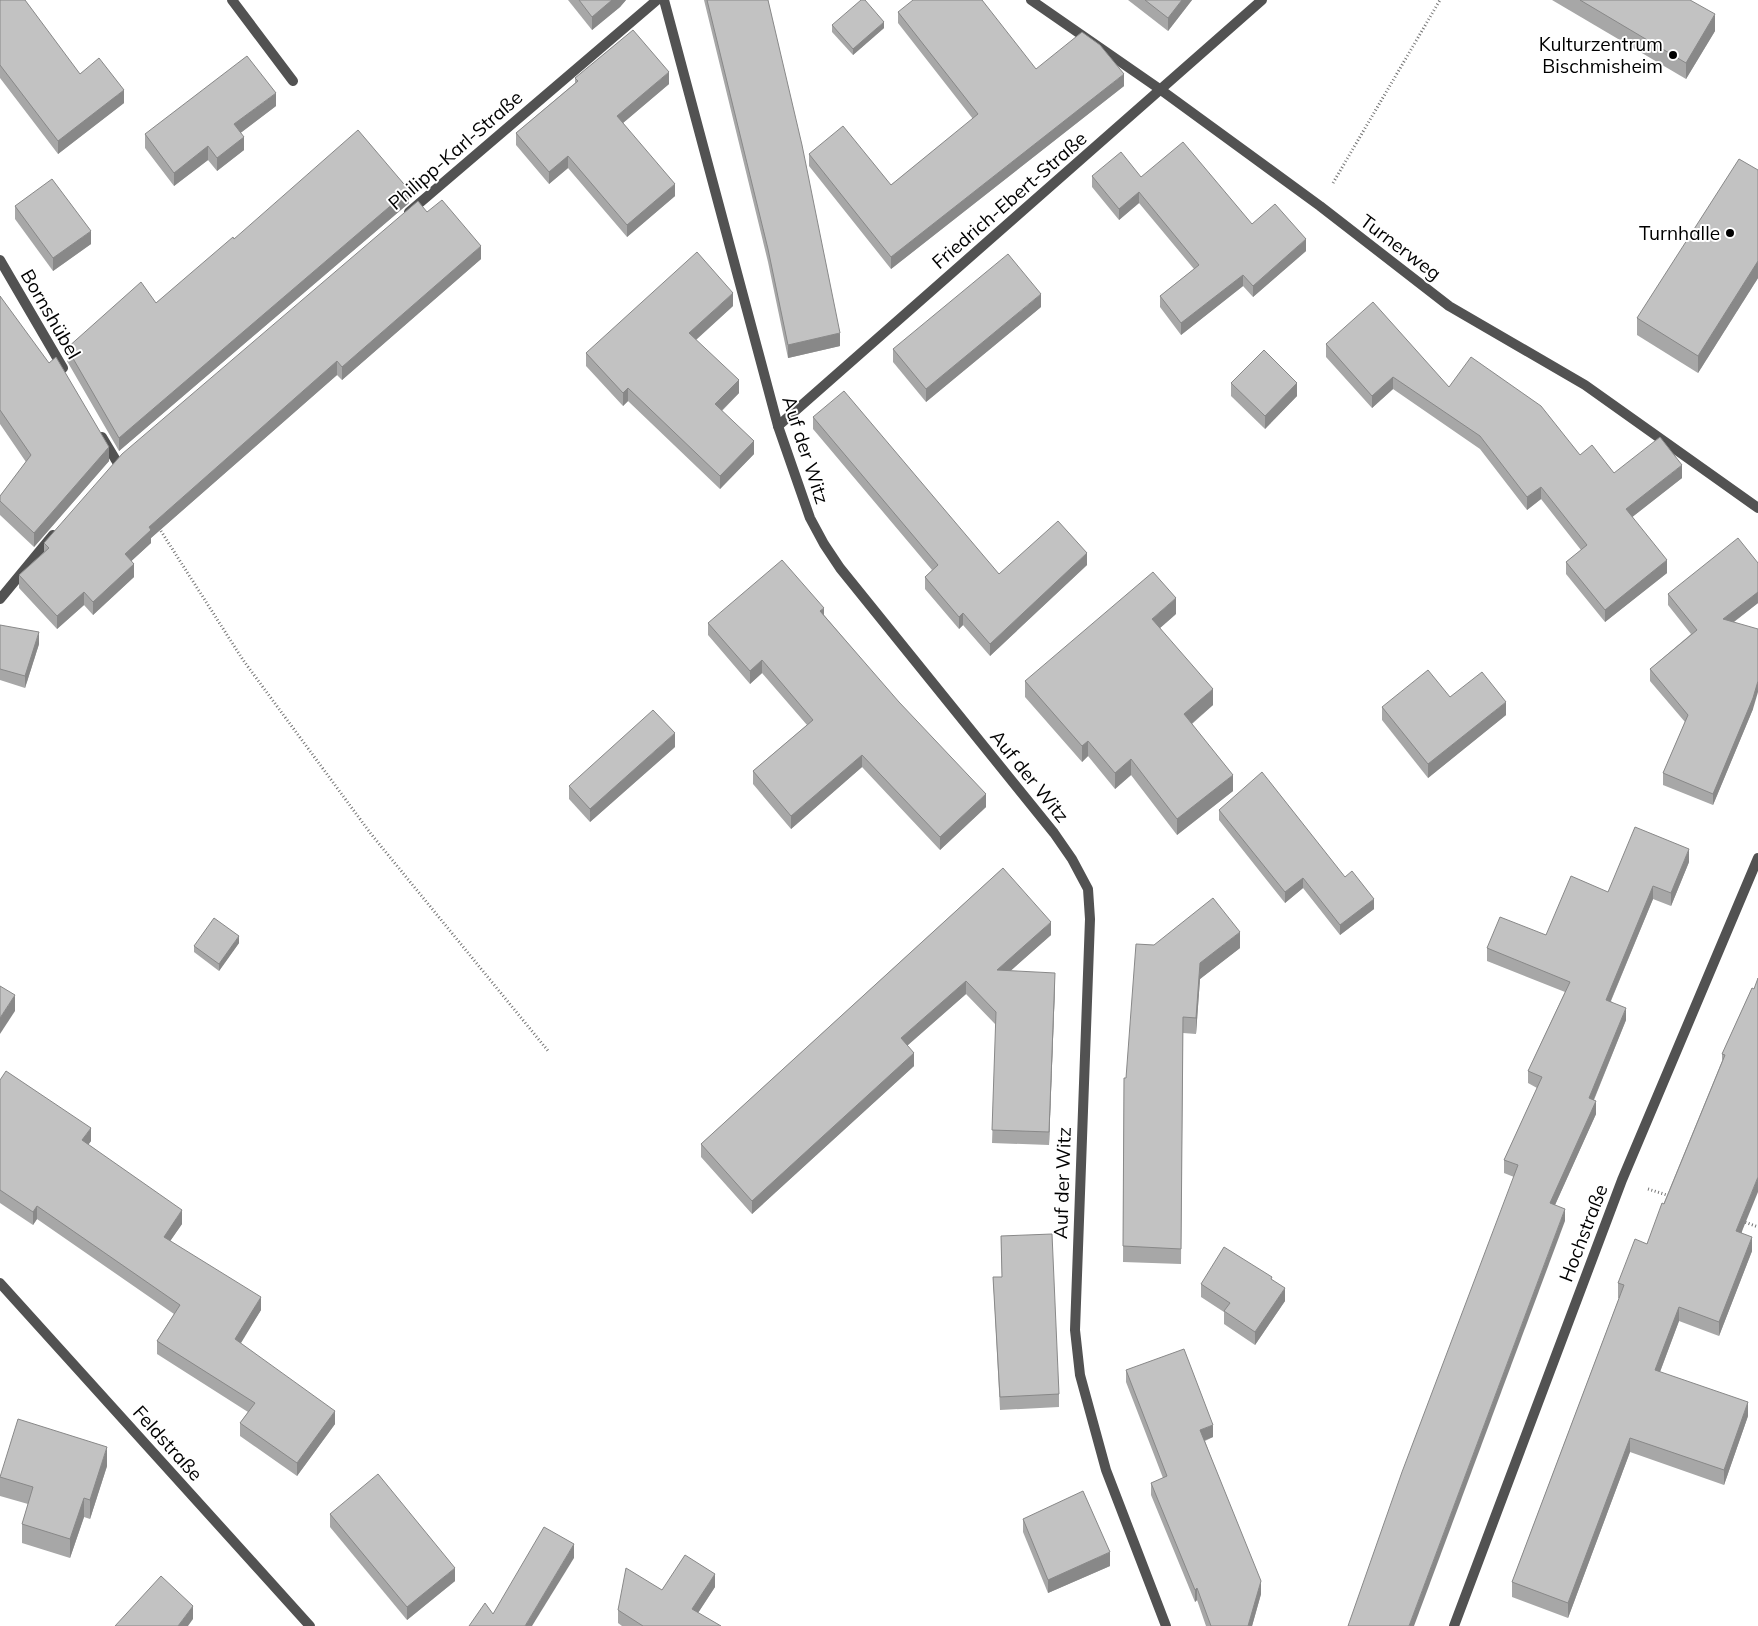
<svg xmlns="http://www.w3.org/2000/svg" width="1758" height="1626" viewBox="0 0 1758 1626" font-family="Mulish,sans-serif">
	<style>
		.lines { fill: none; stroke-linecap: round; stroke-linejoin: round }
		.path { stroke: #747474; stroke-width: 3; stroke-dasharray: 1 2.5; stroke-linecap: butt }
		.street { stroke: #525252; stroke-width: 10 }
		.wall { fill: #a7a7a7 }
		.shaded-wall { fill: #888 }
		.building { fill: #c2c2c2; stroke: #888 }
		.poi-dot { fill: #000; stroke: #fff; stroke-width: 2 }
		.labels { text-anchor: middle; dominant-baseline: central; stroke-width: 4; stroke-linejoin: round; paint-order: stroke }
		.poi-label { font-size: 19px; fill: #000; stroke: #fff; text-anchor: end }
		.street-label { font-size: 19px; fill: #000; stroke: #fff }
	</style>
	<rect width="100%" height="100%" fill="#fff"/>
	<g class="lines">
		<g class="path">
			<polyline points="1333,183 1440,0"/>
			<polyline points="159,528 243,660 371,834 549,1052"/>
			<polyline points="1648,1189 1670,1196"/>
			<polyline points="1742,1221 1758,1227"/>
		</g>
		<g class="street">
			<polyline points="232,0 293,81"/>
			<polyline points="664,0 778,426 810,518 824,544 840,568 1054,833 1072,859 1088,889 1090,919 1075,1330 1080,1375 1106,1470 1166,1626"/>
			<polyline points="1031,0 1161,90 1320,206 1449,306 1585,385 1758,508"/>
			<polyline points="409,212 657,0"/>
			<polyline points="0,260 63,368"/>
			<polyline points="778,426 1262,0"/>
			<polyline points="102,437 117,462"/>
			<polyline points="0,599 53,535"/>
			<polyline points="0,1283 310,1626"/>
			<polyline points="1454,1626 1622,1180 1758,858"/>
		</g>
	</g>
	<g class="wall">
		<polygon points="0,0 80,74 124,103 58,154 0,78"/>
		<polygon points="568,0 626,0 620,7 592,30"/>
		<polygon points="704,0 768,0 840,346 788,358 768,262"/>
		<polygon points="1128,0 1192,0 1168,31"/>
		<polygon points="1552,0 1690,0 1715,31 1686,79"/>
		<polygon points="898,12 1036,69 1124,86 891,269 809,166 809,154 891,185 973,119 898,23"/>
		<polygon points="832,25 884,28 853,55 832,32"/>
		<polygon points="575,78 669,84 623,123 675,196 627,237 568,168 549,184 516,145 516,133 575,83"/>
		<polygon points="276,106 240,133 244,150 217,171 208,160 174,186 145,148 145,134"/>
		<polygon points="1758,170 1758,278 1698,373 1637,335 1637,318"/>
		<polygon points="1092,176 1141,177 1252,224 1306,251 1253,297 1243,286 1181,335 1160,307 1160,296 1194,269 1139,203 1119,220 1092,187"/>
		<polygon points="409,203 119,451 67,361 67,348 156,303 234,239"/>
		<polygon points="15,206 91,244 53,271 15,219"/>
		<polygon points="427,212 481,259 342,380 337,375 151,538 151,543 131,561 134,577 93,615 84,605 57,629 19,588 19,575 44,552 44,543"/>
		<polygon points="0,296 109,461 34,547 0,515 0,496 26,462 0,424"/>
		<polygon points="733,306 696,340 739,393 722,411 754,454 720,489 628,401 623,406 586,366 586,353"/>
		<polygon points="1041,307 926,402 893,362 893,349"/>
		<polygon points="1326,344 1449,387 1614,473 1682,478 1632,517 1667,573 1605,622 1566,574 1566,562 1581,550 1541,499 1527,510 1480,449 1393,389 1372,408 1326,357"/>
		<polygon points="1231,383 1297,396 1265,429 1231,396"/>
		<polygon points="813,417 999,574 1087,565 990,656 963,625 959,629 925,589 925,577 932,570 813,429"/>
		<polygon points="1758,563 1758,603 1734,622 1753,709 1713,805 1663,785 1663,773 1685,722 1650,681 1650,669 1691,634 1668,605 1668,594"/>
		<polygon points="1176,614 1160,628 1213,705 1192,724 1233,791 1177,835 1131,775 1115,789 1088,756 1082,762 1025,697 1025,681"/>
		<polygon points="824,615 986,807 940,850 862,767 791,829 753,784 753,771 807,725 762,673 750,684 708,635 708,623"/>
		<polygon points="0,625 39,644 25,688 0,680"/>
		<polygon points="1450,697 1506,715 1428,778 1382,720 1382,707"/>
		<polygon points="675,747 590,822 569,799 569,786"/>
		<polygon points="1219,810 1345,877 1374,909 1340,935 1303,888 1285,903 1219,820"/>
		<polygon points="1689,862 1671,906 1653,899 1611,1001 1626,1020 1594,1100 1596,1114 1555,1205 1565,1221 1514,1177 1504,1173 1504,1160 1537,1088 1528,1083 1528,1071 1565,992 1487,961 1487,948 1546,935 1608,892"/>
		<polygon points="1003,868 1051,935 1010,971 1055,986 1049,1145 992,1143 996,1025 966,994 907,1046 914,1066 752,1214 701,1157 701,1144"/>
		<polygon points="239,943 219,971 194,952 194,946"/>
		<polygon points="1154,945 1240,948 1200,979 1196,1034 1183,1033 1181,1264 1123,1262 1124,1078 1126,1078"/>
		<polygon points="1752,988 1742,1233 1752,1251 1719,1336 1679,1321 1660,1372 1748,1416 1724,1485 1630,1452 1568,1618 1512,1597 1512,1582 1619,1298 1618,1298 1618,1283 1647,1244 1722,1061 1722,1054"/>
		<polygon points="0,1080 91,1141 88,1145 182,1224 170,1241 261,1310 240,1343 335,1424 297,1476 240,1436 240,1423 248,1412 157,1354 157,1341 174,1314 37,1219 33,1225 0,1203"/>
		<polygon points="1001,1236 1059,1394 1059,1407 1000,1410 993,1277 1002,1277"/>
		<polygon points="1272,1280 1285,1301 1255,1345 1224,1324 1224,1312 1201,1297 1201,1284"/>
		<polygon points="1126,1370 1213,1437 1205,1441 1261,1594 1252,1626 1206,1626 1197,1600 1195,1602 1151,1495 1151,1483 1163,1478 1126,1382"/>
		<polygon points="107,1466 90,1519 84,1517 70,1558 22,1543 22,1524 28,1504 0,1496 0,1477"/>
		<polygon points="330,1514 455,1581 407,1620 330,1527"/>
		<polygon points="1023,1519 1110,1566 1048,1593 1023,1532"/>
		<polygon points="715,1587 698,1613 721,1626 622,1626 618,1623 618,1610 662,1590"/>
	</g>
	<g class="shaded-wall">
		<polygon points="612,0 626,0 620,7 592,30 592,17"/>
		<polygon points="1182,0 1192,0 1168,31 1168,18"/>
		<polygon points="1715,14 1715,31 1686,79 1686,63"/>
		<polygon points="884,22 884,28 853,55 853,49"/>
		<polygon points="669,72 669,84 617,128 617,116"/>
		<polygon points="1124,74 1124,86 891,269 891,257"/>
		<polygon points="124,90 124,103 58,154 58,141"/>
		<polygon points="276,93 276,106 234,138 234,124"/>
		<polygon points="244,137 244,150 217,171 217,158"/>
		<polygon points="208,146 208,160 174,186 174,173"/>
		<polygon points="568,156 568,168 549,184 549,172"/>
		<polygon points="675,184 675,196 627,237 627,225"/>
		<polygon points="409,190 409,203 119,451 119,438"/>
		<polygon points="1139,192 1139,203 1119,220 1119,209"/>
		<polygon points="91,231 91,244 53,271 53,258"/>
		<polygon points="1306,239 1306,251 1253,297 1253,286"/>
		<polygon points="481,246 481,259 342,380 342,367"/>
		<polygon points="1758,261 1758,278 1698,373 1698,356"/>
		<polygon points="1243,275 1243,286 1181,335 1181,323"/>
		<polygon points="733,293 733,306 689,346 689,333"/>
		<polygon points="1041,294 1041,307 926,402 926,389"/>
		<polygon points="840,333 840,346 788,358 788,345"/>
		<polygon points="337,361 337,375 151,538 151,543 125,567 125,554 149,527"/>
		<polygon points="1393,377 1393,389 1372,408 1372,396"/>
		<polygon points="739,380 739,393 715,417 715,404"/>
		<polygon points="1297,383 1297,396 1265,429 1265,416"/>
		<polygon points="628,388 628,401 623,406 623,393"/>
		<polygon points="754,441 754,454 720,489 720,476"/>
		<polygon points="109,447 109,461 34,547 34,533"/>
		<polygon points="1682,465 1682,478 1626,522 1626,509"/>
		<polygon points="1541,487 1541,499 1527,510 1527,497"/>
		<polygon points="1087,553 1087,565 990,656 990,644"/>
		<polygon points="1667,560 1667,573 1605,622 1605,610"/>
		<polygon points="134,564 134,577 93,615 93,602"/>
		<polygon points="84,592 84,605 57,629 57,616"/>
		<polygon points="1758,592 1758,603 1723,630 1723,619"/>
		<polygon points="1176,598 1176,614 1152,635 1152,619"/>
		<polygon points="824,608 824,621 820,611"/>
		<polygon points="963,613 963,625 959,629 959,617"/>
		<polygon points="39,632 39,644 25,688 25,676"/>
		<polygon points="762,660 762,673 750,684 750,671"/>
		<polygon points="1758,681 1758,692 1753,709 1713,805 1713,794"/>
		<polygon points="1213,689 1213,705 1184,730 1184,714"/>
		<polygon points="1506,702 1506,715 1428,778 1428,764"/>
		<polygon points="675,733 675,747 590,822 590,809"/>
		<polygon points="1088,741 1088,756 1082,762 1082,746"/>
		<polygon points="862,755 862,767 791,829 791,816"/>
		<polygon points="1131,759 1131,775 1115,789 1115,773"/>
		<polygon points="1233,775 1233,791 1177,835 1177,819"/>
		<polygon points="986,794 986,807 940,850 940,837"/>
		<polygon points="1689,849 1689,862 1671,906 1671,893"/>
		<polygon points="1303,878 1303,888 1285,903 1285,892"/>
		<polygon points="1653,886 1653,899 1606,1012 1606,1000"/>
		<polygon points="1374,899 1374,909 1340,935 1340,925"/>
		<polygon points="1051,922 1051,935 997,983 997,970"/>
		<polygon points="1240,932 1240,948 1200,979 1196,1034 1196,1018 1200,963"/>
		<polygon points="239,936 239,943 219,971 219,964"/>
		<polygon points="1055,973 1055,986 1049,1145 1049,1132"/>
		<polygon points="966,981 966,994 901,1051 901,1038"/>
		<polygon points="15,995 15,1011 0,1034 0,1018"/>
		<polygon points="1626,1008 1626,1020 1589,1111 1589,1098"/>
		<polygon points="914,1053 914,1066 752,1214 752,1201"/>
		<polygon points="1596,1101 1596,1114 1550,1216 1550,1203"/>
		<polygon points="91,1128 91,1141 82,1153 82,1140"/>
		<polygon points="1758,1177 1758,1192 1736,1246 1736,1231"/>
		<polygon points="37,1206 37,1219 33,1225 33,1212"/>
		<polygon points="1565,1209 1565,1221 1414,1626 1409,1626"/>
		<polygon points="182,1210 182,1224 164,1250 164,1237"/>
		<polygon points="1752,1237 1752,1251 1719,1336 1719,1322"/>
		<polygon points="1285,1288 1285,1301 1255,1345 1255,1332"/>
		<polygon points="261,1297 261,1310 235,1353 235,1339"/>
		<polygon points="1679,1307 1679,1321 1655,1385 1655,1370"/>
		<polygon points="1748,1402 1748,1416 1724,1485 1724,1470"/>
		<polygon points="335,1411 335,1424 297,1476 297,1463"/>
		<polygon points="1213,1425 1213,1437 1200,1442 1200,1430"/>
		<polygon points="1630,1438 1630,1452 1568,1618 1568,1603"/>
		<polygon points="107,1447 107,1466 90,1519 90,1500"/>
		<polygon points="84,1498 84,1517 70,1558 70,1539"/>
		<polygon points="574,1544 574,1558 532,1626 525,1626"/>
		<polygon points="1110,1552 1110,1566 1048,1593 1048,1580"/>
		<polygon points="455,1568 455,1581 407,1620 407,1607"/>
		<polygon points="715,1574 715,1587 692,1622 692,1609"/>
		<polygon points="1261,1581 1261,1594 1252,1626 1248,1626"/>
		<polygon points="1197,1588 1197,1600 1195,1602 1195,1590"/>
		<polygon points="193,1606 193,1619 188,1626 178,1626"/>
	</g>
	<g class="building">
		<polygon points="0,0 25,0 80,74 99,58 124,90 58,141 0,65"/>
		<polygon points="579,0 612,0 592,17"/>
		<polygon points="707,0 768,0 802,145 840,333 788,345 768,249"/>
		<polygon points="861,0 865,0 884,22 853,49 832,25"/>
		<polygon points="913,0 982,0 1036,69 1082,32 1100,45 1124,74 891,257 809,154 843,126 891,185 978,114 898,12"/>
		<polygon points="1145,0 1182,0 1168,18"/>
		<polygon points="1580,0 1690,0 1715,14 1686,63"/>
		<polygon points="633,30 669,72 617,116 675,184 627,225 568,156 549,172 516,133 578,81 575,78"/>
		<polygon points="247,56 276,93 234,124 244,137 217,158 208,146 174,173 145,134"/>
		<polygon points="358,130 409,190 119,438 67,348 141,282 156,303 233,237 234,239"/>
		<polygon points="1183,142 1252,224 1275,204 1306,239 1253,286 1243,275 1181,323 1160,296 1199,265 1139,192 1119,209 1092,176 1121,152 1141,177"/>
		<polygon points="1739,159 1758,170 1758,261 1698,356 1637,318"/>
		<polygon points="52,179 91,231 53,258 15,206"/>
		<polygon points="442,200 481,246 342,367 337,361 149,527 151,530 125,554 134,564 93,602 84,592 57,616 19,575 49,548 44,543 122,454 418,201 427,212"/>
		<polygon points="697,252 733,293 689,333 739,380 715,404 754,441 720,476 628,388 623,393 586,353"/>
		<polygon points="1008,254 1041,294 926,389 893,349"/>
		<polygon points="0,296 49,363 56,357 109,447 34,533 0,501 0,496 31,455 0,410"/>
		<polygon points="1373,302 1449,387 1471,357 1541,406 1580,455 1592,445 1614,473 1660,437 1682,465 1626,509 1667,560 1605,610 1566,562 1587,545 1541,487 1527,497 1480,436 1393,377 1372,396 1326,344"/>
		<polygon points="1264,350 1297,383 1265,416 1231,383"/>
		<polygon points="844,391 999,574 1058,521 1087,553 990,644 963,613 959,617 925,577 938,565 813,417"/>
		<polygon points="1738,538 1758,563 1758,592 1723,619 1758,629 1758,681 1753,698 1713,794 1663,773 1688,715 1650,669 1697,630 1668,594"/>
		<polygon points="782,560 824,608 820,611 899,702 986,794 940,837 862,755 791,816 753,771 813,720 762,660 750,671 708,623"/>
		<polygon points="1153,572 1176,598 1152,619 1213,689 1184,714 1233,775 1177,819 1131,759 1115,773 1088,741 1082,746 1025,681"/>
		<polygon points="0,625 39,632 25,676 0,669"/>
		<polygon points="1428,670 1450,697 1482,672 1506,702 1428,764 1382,707"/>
		<polygon points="653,710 675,733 590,809 569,786"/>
		<polygon points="1262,772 1345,877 1352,871 1374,899 1340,925 1303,878 1285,892 1219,810"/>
		<polygon points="1635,827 1689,849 1671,893 1653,886 1606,1000 1626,1008 1589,1098 1596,1101 1550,1203 1565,1209 1409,1626 1348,1626 1402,1472 1518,1165 1504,1160 1542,1077 1528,1071 1570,982 1487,948 1500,917 1546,935 1571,876 1608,892"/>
		<polygon points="1003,868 1051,922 997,970 1055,973 1049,1132 992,1130 996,1012 966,981 901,1038 914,1053 752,1201 701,1144"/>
		<polygon points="1213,898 1240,932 1200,963 1196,1018 1183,1017 1181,1249 1123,1246 1124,1078 1126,1078 1136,944 1154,945"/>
		<polygon points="214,918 239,936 219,964 194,946"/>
		<polygon points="1758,978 1758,1177 1736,1231 1752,1237 1719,1322 1679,1307 1655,1370 1748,1402 1724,1470 1630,1438 1568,1603 1512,1582 1624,1285 1618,1283 1635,1239 1647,1244 1662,1203 1664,1204 1725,1055 1722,1054 1752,988 1754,989"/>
		<polygon points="0,986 15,995 0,1018"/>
		<polygon points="6,1071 91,1128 82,1140 182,1210 164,1237 261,1297 235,1339 335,1411 297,1463 240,1423 255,1403 157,1341 180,1305 37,1206 33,1212 0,1190 0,1080"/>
		<polygon points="1052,1234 1059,1394 1000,1397 993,1277 1002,1277 1001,1236"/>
		<polygon points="1224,1247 1272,1277 1271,1279 1285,1288 1255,1332 1224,1311 1230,1303 1201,1284"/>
		<polygon points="1184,1349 1213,1425 1200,1430 1261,1581 1248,1626 1211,1626 1197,1588 1195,1590 1151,1483 1167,1476 1126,1370"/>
		<polygon points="18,1419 107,1447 90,1500 84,1498 70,1539 22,1524 33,1487 0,1477"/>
		<polygon points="378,1474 455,1568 407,1607 330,1514"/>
		<polygon points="1083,1491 1110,1552 1048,1580 1023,1519"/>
		<polygon points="544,1527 574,1544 525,1626 469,1626 485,1603 493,1614"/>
		<polygon points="685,1555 715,1574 692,1609 721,1626 643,1626 618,1610 626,1568 662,1590"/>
		<polygon points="161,1576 193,1606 178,1626 115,1626"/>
	</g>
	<g class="poi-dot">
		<circle cx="1673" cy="55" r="5"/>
		<circle cx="1730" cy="233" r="5"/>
	</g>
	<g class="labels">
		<g class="poi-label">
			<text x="1663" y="44">Kulturzentrum<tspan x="1663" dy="22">Bischmisheim</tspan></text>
			<text x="1720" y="233">Turnhalle</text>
		</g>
		<g class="street-label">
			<text transform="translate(455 150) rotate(-41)">Philipp-Karl-Straße</text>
			<text transform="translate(1009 200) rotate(-41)">Friedrich-Ebert-Straße</text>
			<text transform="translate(1401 247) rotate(37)">Turnerweg</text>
			<text transform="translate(51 314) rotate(60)">Bornshübel</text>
			<text transform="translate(806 450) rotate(72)">Auf der Witz</text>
			<text transform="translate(1030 776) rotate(51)">Auf der Witz</text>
			<text transform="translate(1062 1183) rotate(-88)">Auf der Witz</text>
			<text transform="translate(1583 1233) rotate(-69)">Hochstraße</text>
			<text transform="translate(168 1443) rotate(48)">Feldstraße</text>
		</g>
	</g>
</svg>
